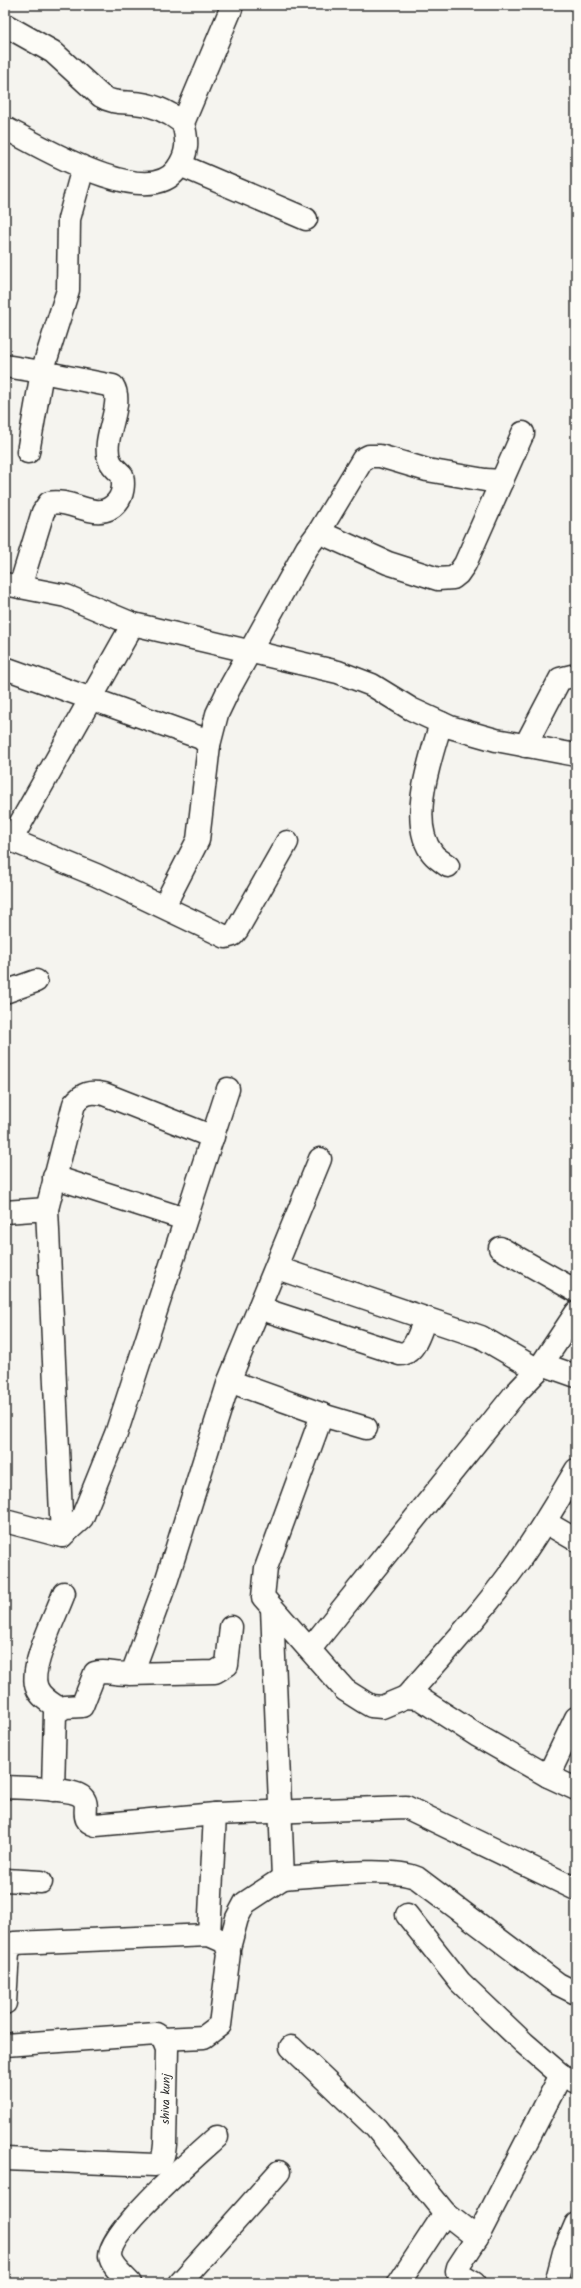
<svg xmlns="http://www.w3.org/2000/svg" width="581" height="2288" viewBox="0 0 581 2288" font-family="Kalam,sans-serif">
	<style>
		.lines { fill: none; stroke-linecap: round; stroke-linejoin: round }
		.minor-casing { stroke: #2b2b2b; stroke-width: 25 }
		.minor { stroke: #fdfcf7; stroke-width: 22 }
		.labels { text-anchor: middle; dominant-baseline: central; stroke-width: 3; stroke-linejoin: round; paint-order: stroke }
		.street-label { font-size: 12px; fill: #2b2b2b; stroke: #fdfcf7 }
	</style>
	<rect width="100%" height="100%" fill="#f5f4ef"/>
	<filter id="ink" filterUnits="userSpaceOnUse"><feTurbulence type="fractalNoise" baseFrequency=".025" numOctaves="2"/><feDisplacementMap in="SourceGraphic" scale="8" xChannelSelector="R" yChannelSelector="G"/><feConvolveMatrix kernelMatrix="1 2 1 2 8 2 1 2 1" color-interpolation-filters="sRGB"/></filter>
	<g filter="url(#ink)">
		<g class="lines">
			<defs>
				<g id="minor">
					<path d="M5,25L53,52L101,96C112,103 121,102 134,103C153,104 169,112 183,123"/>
					<path d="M5,128C38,145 147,212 177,169C188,154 188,141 183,123L231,9"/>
					<polyline points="180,165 306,219"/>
					<polyline points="5,366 42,372 68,290 69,219 83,168"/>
					<polyline points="319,532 363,459 369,456 380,456 427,470 485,480 502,481"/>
					<polyline points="5,584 66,596 133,624 338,672 372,685 411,709 450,727 496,740 576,755"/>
					<path d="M20,587L43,512L49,503C72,497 98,525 117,502C123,495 124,484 122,475C118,471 112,466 110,461C100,439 125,405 113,386L42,372L28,452"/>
					<polyline points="5,668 201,738 209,745 217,714 228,691 307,548 319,532 388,563 438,579 453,578 458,574 465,564 523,433"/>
					<path d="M441,723C431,757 407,823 433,854C437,859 443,862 448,866"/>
					<polyline points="525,746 560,679 576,675"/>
					<polyline points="5,838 11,840 133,624"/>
					<polyline points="11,840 96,875 226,937 233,935 237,930 287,842"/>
					<polyline points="164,906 198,840 209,745"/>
					<polyline points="5,992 36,981"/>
					<polyline points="54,1177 185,1219"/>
					<path d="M47,1209L74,1104C83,1093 90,1091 104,1094L213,1137"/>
					<polyline points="5,1212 47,1209 62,1536 5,1521"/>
					<polyline points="500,1248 576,1291"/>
					<polyline points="277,1268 481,1337 538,1370 514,1395 310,1649"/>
					<path d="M259,1308L400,1354C415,1354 420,1331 425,1319"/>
					<polyline points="542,1364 576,1376"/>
					<polyline points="538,1370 576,1313"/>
					<polyline points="229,1381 320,1159"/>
					<polyline points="366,1428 322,1415 266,1568 263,1597 345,1690 364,1702 371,1706 382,1707 406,1697 419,1698 478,1736 548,1776 576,1718"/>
					<polyline points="545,1522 576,1540"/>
					<polyline points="62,1536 82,1518 116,1434 228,1089"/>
					<path d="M272,1608L283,1878C314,1876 392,1866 417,1878L558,1984L576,1993"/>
					<polyline points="129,1674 215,1672 227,1665 231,1627"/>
					<path d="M406,1697C443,1655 481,1614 514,1568C536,1537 556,1504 576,1470"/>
					<path d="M60,1709C51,1703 41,1698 37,1688C28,1669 57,1613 64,1593"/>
					<polyline points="548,1776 576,1789"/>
					<path d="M5,1787C20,1788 73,1788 82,1797C92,1806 77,1820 96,1825L215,1814L406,1807L576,1889"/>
					<path d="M53,1790L55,1713L65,1707L82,1706L95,1673C108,1669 122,1678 133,1671L167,1579L229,1381L324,1415"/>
					<polyline points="5,1880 41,1882"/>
					<polyline points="407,1915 460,1982 524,2043 561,2075"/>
					<polyline points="209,1935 215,1814"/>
					<polyline points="229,1948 237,1918 245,1903 283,1878"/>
					<polyline points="5,2003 8,1952 14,1943 209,1935 225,1942 229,1953 220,2025 204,2037 163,2039"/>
					<path d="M5,2045L156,2034L163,2039L167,2049L165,2144C164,2154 164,2160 155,2165L5,2159"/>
					<polyline points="291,2047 376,2128 445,2213"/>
					<path d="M130,2283C124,2276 111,2266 110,2256C109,2231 196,2156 217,2137"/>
					<polyline points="180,2283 279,2172"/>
					<polyline points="399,2283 445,2213 477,2238"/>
					<polyline points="474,2283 460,2275 457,2271 458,2267 477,2238 561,2075 576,2082"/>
					<polyline points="556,2283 564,2252 576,2224"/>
				</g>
			</defs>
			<use href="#minor" class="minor-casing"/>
			<use href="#minor" class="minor"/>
		</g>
	</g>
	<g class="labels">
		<g class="street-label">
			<text transform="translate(166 2099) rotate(-89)">shiva kunj</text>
		</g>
	</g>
	<rect width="581" height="2288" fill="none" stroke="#fdfcf7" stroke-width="20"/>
	<rect x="10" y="10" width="561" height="2268" fill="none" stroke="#2b2b2b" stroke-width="1.5" filter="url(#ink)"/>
</svg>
